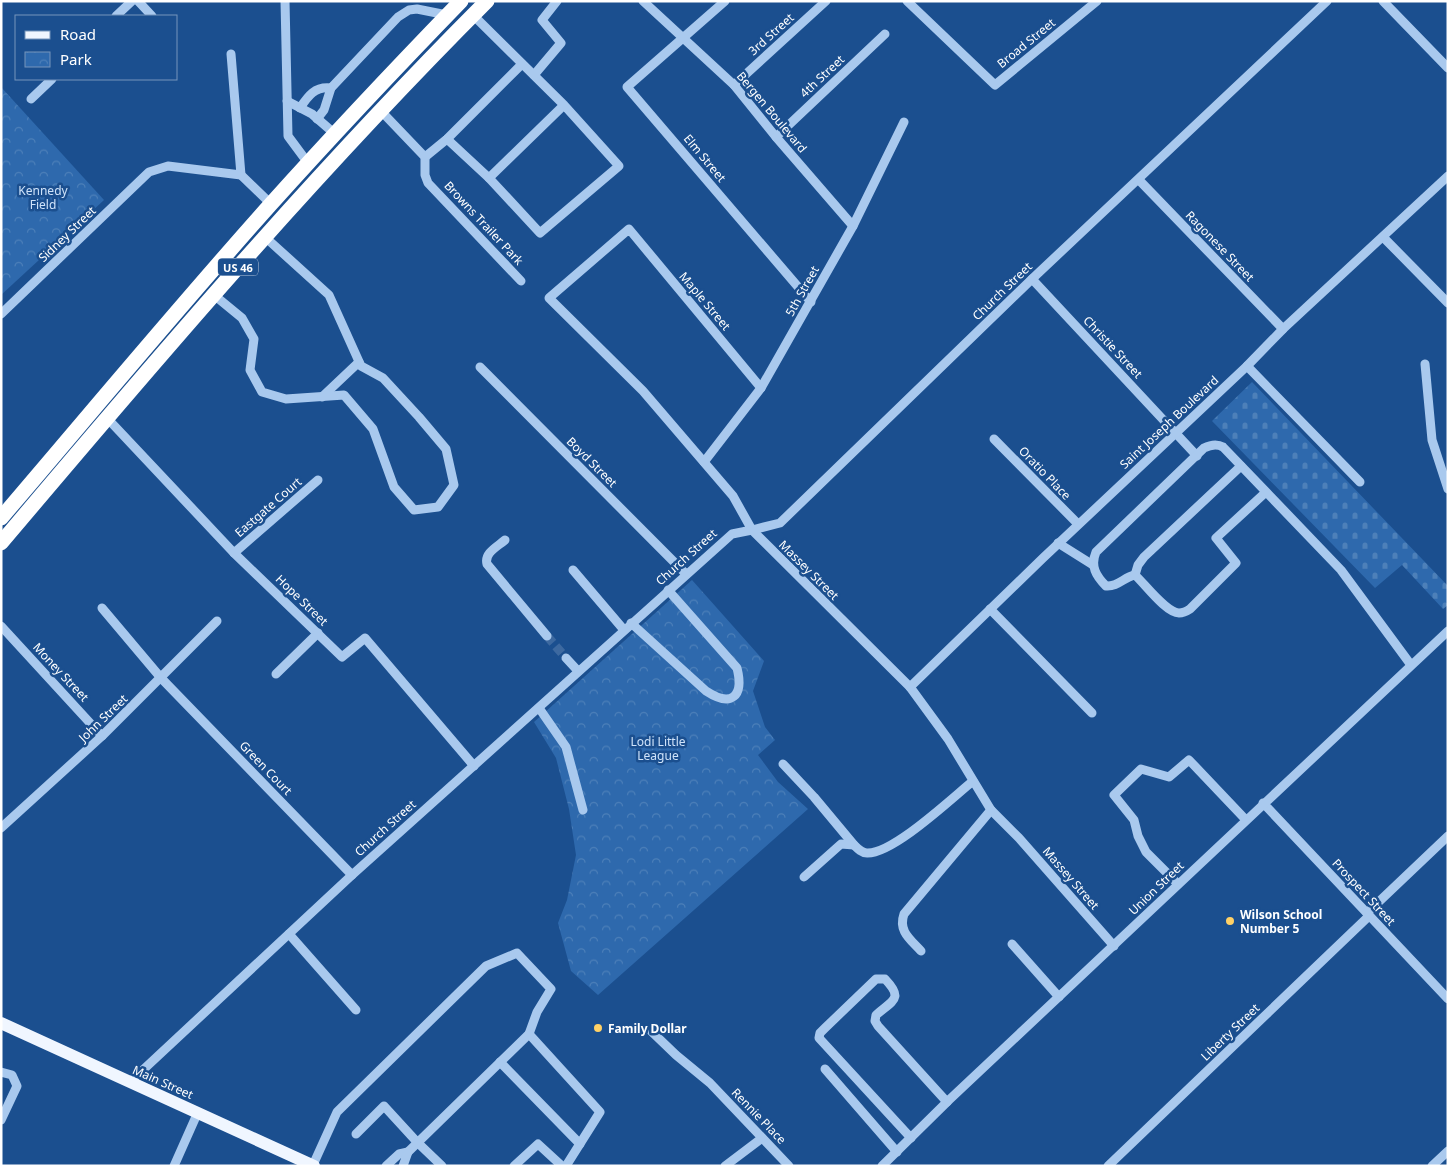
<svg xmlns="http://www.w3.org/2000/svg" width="1449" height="1167" viewBox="0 0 1449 1167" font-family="'Noto Sans',sans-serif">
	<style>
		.cemetery { fill: url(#cemetery-stones) }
		.park { fill: url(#park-crowns) }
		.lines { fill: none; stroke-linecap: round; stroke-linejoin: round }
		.minor-tunnel { stroke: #3d69a0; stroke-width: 9; stroke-dasharray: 9 4.5; stroke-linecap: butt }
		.minor { stroke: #a9c9ee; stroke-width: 9 }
		.major { stroke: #f0f6ff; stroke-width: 12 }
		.highway { stroke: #fff; stroke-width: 15 }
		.poi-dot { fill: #ffd166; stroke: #1b4f8f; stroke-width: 2 }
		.labels { text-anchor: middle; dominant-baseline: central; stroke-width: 5; stroke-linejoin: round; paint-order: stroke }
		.shield { fill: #1b4f8f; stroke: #bbcadd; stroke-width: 1 }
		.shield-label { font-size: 11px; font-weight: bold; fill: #fff }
		.street-label { font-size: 12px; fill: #fff; stroke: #1b4f8f }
		.park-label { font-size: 12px; fill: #cfe3fa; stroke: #1b4f8f }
		.poi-label { font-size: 12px; font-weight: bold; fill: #fff; stroke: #1b4f8f; text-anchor: start }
	</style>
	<defs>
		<pattern id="cemetery-stones" width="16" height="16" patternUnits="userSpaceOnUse" patternTransform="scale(1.25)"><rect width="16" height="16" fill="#2e69ad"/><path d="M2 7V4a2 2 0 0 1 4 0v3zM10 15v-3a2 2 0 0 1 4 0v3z" fill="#4d80b9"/></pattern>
		<pattern id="park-crowns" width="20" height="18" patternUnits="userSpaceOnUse" patternTransform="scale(1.25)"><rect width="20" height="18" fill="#2e69ad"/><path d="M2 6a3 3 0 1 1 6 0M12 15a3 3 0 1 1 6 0" fill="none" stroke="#4d80b9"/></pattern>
	</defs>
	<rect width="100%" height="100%" fill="#1b4f8f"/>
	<polygon class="cemetery" points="1252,382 1448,586 1448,605 1443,609 1402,565 1375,588 1212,421"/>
	<g class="park">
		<polygon points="1,87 104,200 1,295"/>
		<polygon points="692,580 764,661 753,691 765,727 775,740 758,755 778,782 808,809 598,995 571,971 558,923 567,900 576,855 569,809 556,758 534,722"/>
	</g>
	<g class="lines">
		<polyline class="minor-tunnel" points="547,636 566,658"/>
		<g class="minor">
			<polyline points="138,1 152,16"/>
			<polyline points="285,1 288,136 308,163"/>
			<polyline points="643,1 734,85 776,137 853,226"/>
			<polyline points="725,1 627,87 811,302"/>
			<polyline points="907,1 995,85 1097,1"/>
			<polyline points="1383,1 1448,68"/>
			<polyline points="473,15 564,105 619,166 540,233 489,178 564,105"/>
			<polyline points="116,16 132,1"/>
			<polyline points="534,75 561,43 542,20 557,1"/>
			<polyline points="734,85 826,1"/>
			<polyline points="31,99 52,79"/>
			<polyline points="287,101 312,114 335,134"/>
			<path d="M300,108C308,96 315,86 331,88"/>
			<polyline points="381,111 425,157 425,175 428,183 521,281"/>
			<polyline points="317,119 324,110 331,88 398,17 409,10 417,9 447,15"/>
			<polyline points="776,137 885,34"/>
			<polyline points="447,139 489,178"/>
			<polyline points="425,157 447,139 522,64"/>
			<polyline points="241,175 271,204"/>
			<polyline points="1139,180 1283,329"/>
			<polyline points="1383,237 1448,303"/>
			<polyline points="1032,279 1197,456"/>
			<polyline points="214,295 242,318 254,339 250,370 262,392 286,399 344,395 373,429 394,487 414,510 438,507 454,485 446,449 419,417 383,378 361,366 329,295 265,237"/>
			<polyline points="1,314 149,172 168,166 241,175 231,54"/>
			<polyline points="1425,364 1432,440 1448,489"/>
			<polyline points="1247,366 1360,482"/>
			<polyline points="480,367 686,574"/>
			<polyline points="761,388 629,229 549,298 643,391 733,496 752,530 910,687 948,739 991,810 1019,838 1114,946"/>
			<polyline points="322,397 359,362"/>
			<polyline points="107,418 234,553 342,657 365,638 474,766"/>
			<polyline points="994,439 1078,524"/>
			<polyline points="704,462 761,388 853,226 904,122"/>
			<path d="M1266,492L1216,538L1236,563L1190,609C1187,611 1183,613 1179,613C1166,613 1145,584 1135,575C1124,577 1118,587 1106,586C1096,576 1090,566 1096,552L1204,448C1210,445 1216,443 1223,447L1341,570L1411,665"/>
			<path d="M505,540C497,547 484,553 487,564L547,636"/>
			<polyline points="1058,543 1093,565"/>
			<polyline points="234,553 318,480"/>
			<polyline points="573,570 624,630"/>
			<polyline points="1135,575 1138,565 1144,557 1241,466"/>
			<polyline points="102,608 161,678 352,875"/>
			<polyline points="990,609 1092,713"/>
			<path d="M631,623L706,691C732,708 744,696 737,668L668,590"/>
			<polyline points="1,626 102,736"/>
			<polyline points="566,658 578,671"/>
			<polyline points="276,674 318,633"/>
			<polyline points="910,687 1043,558 1247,366 1283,329 1448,176"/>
			<polyline points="539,708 566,747 583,810"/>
			<path d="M783,764L814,797L854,845C858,849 862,853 867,853C893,854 952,798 973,781"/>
			<polyline points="1263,803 1448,999"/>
			<polyline points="1,828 102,736 217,621"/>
			<polyline points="804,877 841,844 854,845"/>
			<polyline points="1178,884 1146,852 1138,836 1134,820 1114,795 1141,769 1169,777 1189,760 1246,820"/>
			<polyline points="1367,913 1448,836"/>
			<polyline points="289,934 356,1010"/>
			<polyline points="1012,944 1059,997"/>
			<path d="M921,951C910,939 898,931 904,914L991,810"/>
			<polyline points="650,1030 676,1055 710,1083 789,1166"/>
			<polyline points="500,1062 580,1144"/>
			<polyline points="825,1069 897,1152"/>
			<polyline points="1,1072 12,1075 17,1086 1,1120"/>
			<polyline points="130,1082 352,875 732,534 752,530 780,523 1032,279 1327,1"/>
			<polyline points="356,1134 384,1106 417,1142 442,1166"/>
			<path d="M911,1138L819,1038L820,1033L825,1028L876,979H885C904,999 893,1000 876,1015L875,1021L878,1026L947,1102"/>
			<polyline points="313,1165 337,1112 486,966 517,953 551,989 537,1012 529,1034"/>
			<polyline points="174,1166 198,1112"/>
			<polyline points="386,1166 399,1154 408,1152"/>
			<polyline points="403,1166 408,1152 529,1034 600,1112 566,1166"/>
			<polyline points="514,1166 538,1144 562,1166"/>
			<polyline points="725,1166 762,1138"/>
			<polyline points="882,1166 949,1100 1448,631"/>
			<polyline points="1108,1166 1369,916"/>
			<polyline points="1432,1166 1448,1151"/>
		</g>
		<polyline class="major" points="1,1023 314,1166"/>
		<g class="highway">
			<path d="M1,518C90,414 178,308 270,205C332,136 396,68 461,1"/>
			<path d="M1,543C158,357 315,173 487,1"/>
		</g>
	</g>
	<g class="poi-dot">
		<circle cx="1230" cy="921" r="5"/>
		<circle cx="598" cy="1028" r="5"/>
	</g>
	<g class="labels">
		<rect class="shield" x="218" y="258.5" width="40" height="17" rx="4"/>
		<g class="shield-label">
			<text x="238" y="267">US 46</text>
		</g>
		<g class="street-label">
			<text transform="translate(771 34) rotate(-42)">3rd Street</text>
			<text transform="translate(1026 43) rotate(-39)">Broad Street</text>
			<text transform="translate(822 76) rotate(-43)">4th Street</text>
			<text transform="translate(772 112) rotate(50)">Bergen Boulevard</text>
			<text transform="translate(705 158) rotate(50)">Elm Street</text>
			<text transform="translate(484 223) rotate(47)">Browns Trailer Park</text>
			<text transform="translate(67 234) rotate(-44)">Sidney Street</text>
			<text transform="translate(1220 246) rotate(46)">Ragonese Street</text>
			<text transform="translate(802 291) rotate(-61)">5th Street</text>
			<text transform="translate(1002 291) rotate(-44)">Church Street</text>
			<text transform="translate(705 301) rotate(50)">Maple Street</text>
			<text transform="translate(1113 347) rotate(47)">Christie Street</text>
			<text transform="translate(1169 422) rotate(-43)">Saint Joseph Boulevard</text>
			<text transform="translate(592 462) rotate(45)">Boyd Street</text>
			<text transform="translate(1045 473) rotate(46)">Oratio Place</text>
			<text transform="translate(268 507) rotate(-41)">Eastgate Court</text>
			<text transform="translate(686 557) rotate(-42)">Church Street</text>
			<text transform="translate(809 570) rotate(45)">Massey Street</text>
			<text transform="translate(302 600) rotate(44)">Hope Street</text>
			<text transform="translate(61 672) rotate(47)">Money Street</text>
			<text transform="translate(103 718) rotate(-44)">John Street</text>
			<text transform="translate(266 768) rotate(46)">Green Court</text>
			<text transform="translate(385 828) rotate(-42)">Church Street</text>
			<text transform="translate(1071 878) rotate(49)">Massey Street</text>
			<text transform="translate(1156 888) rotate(-44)">Union Street</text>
			<text transform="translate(1364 892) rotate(47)">Prospect Street</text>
			<text transform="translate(1230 1032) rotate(-44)">Liberty Street</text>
			<text transform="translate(163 1082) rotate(24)">Main Street</text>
			<text transform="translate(759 1116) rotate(46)">Rennie Place</text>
		</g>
		<g class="park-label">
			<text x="43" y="190">Kennedy<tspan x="43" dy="14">Field</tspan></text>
			<text x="658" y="741">Lodi Little<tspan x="658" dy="14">League</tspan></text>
		</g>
		<g class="poi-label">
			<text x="1240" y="914">Wilson School<tspan x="1240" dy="14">Number 5</tspan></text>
			<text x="608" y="1028">Family Dollar</text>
		</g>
	</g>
	<rect width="1449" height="1167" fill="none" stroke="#ffffff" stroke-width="5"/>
	<rect x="15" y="15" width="162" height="65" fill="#1b4f8f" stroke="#7695bc"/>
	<rect x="25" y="31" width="25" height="8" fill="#f0f6ff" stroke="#7695bc"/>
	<text x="60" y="40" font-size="15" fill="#ffffff">Road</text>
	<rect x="25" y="52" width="25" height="15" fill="url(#park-crowns)" stroke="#7695bc"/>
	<text x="60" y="65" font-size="15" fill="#ffffff">Park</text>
</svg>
